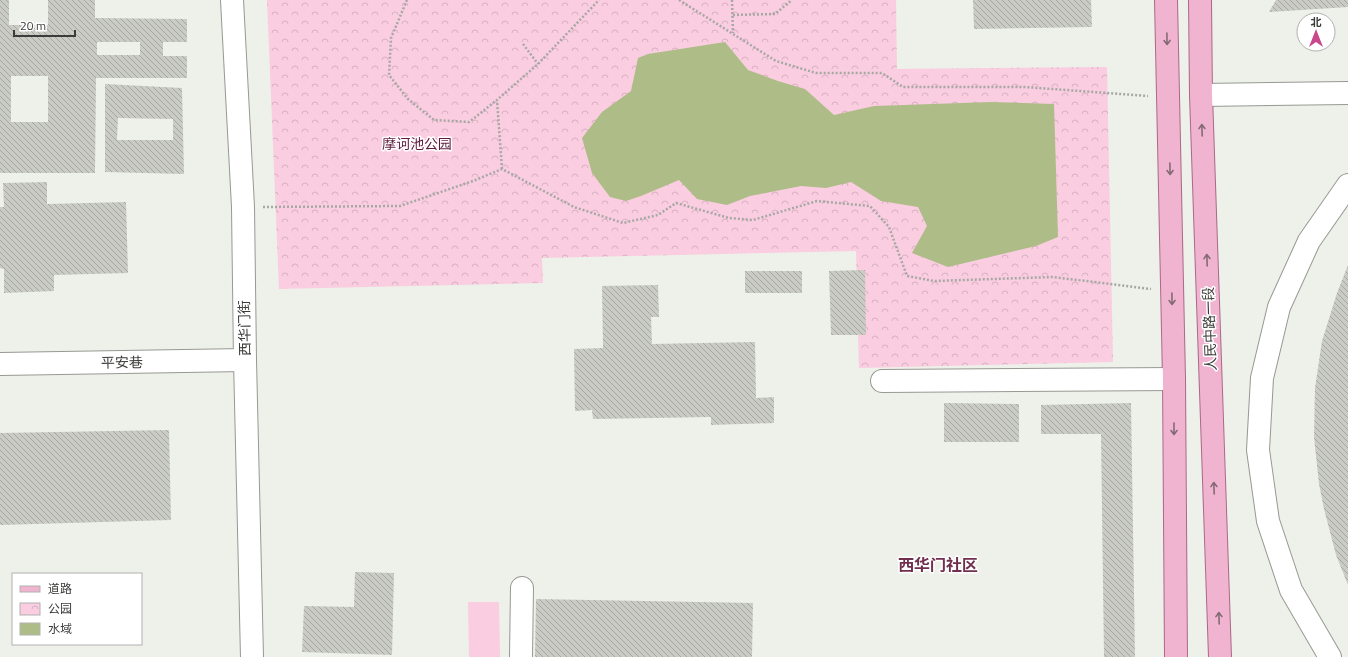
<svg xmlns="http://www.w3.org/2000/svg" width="1348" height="657" viewBox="0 0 1348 657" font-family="'Titillium Web','Noto Sans SC',sans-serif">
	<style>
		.park { fill: url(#park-crowns) }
		.pitch { fill: #facde0 }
		.water { fill: #aebd87 }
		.building { fill: url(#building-back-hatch); fill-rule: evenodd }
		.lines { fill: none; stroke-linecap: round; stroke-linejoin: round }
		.minor-casing { stroke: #979993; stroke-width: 24 }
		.major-casing { stroke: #aa6986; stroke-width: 24 }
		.path { stroke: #a7a8a3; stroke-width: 2.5; stroke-dasharray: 2 2; stroke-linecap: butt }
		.minor { stroke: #fff; stroke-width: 22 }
		.major { stroke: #f0b4d0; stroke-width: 22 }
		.oneway { stroke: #836b75 }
		.labels { text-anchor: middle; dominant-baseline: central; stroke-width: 3; stroke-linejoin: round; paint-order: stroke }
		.park-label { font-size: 14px; fill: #5e1b3e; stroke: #fff }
		.street-label { font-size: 14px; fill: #3b3b39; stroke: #fff }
		.quarter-label { font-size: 16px; font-weight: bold; fill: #702f4f; stroke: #fff }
	</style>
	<defs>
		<pattern id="park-crowns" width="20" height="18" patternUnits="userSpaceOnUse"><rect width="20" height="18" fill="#facde0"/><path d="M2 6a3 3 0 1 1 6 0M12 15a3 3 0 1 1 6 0" fill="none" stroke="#d7b1c1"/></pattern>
		<pattern id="building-back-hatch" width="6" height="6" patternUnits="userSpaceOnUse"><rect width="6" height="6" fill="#c9cbc4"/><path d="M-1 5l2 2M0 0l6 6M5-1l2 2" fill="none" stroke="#a4a6a0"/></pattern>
	</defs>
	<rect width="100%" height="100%" fill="#eef0ea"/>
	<polygon class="park" points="267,0 896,0 897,69 1107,67 1113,362 859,368 856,251 542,258 543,283 279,289"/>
	<polygon class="pitch" points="468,602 499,602 500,657 469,657"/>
	<polygon class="water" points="725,42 748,70 778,81 805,89 834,115 874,106 991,102 1054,104 1058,237 1036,246 948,267 912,253 927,226 918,207 881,201 851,182 826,188 801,186 750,196 727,205 697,199 679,180 641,196 626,201 610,197 592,173 582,138 602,112 631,91 638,58 648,54"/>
	<g class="building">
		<path d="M0,0H9V25H48V0H95V18L187,19V42H163V56H187V78H96L95,173H0ZM97,42H140V55H97ZM11,76H48V122H11Z"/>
		<polygon points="973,0 1091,0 1092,27 974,29"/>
		<polygon points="1276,0 1348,0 1348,7 1269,12"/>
		<path d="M105,84L182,88L184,174L105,172ZM118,118L173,119V140H117Z"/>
		<polygon points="47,182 47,204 126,202 128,273 54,275 54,291 4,293 4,269 0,268 0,207 4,207 3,183"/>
		<polygon points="1348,265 1348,585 1336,555 1324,509 1319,484 1314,437 1315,388 1322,341 1337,293"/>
		<polygon points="865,270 866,335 831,335 829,271"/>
		<rect x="745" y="271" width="57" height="22"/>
		<polygon points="658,285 659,317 651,317 652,344 755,342 756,398 774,397 774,423 711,425 711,417 593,419 592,410 575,411 574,349 603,348 602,286"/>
		<polygon points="944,403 1019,404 1019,442 944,442"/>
		<polygon points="1131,403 1135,657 1104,657 1101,434 1041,434 1041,405"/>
		<polygon points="169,430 171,520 0,525 0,433"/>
		<polygon points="355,572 394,573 392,655 302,652 304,606 354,607"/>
		<polygon points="536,599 753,603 752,657 535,657"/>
	</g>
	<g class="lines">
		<defs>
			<g id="minor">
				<polyline points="232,0 243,207 245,360 252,657"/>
				<polyline points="1201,95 1348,93"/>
				<polyline points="0,364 245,360"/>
				<polyline points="882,381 1174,379"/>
				<polyline points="521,657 522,588"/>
				<polyline points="1330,657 1291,590 1268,521 1258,450 1262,378 1279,307 1309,241 1348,185"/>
			</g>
			<g id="major">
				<polyline points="1166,0 1174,379 1176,657"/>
				<polyline points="1200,0 1201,95 1220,657"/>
			</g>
		</defs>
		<use href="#minor" class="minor-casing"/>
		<use href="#major" class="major-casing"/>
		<g class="path">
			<polyline points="407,0 391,38 389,75 408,99 434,120 469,122 497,100"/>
			<polyline points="679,0 776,61 816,73 882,73 903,87 1025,87 1148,96"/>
			<polyline points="732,0 733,33"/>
			<polyline points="733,15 775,14 792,0"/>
			<polyline points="523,44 538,64"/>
			<polyline points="502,169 497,100 538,64 599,0"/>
			<polyline points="263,207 400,206 473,181 502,169 574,207 623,223 658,215 676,203 729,218 753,220 817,201 870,206 889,227 907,276 934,281 1053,277 1151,289"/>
		</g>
		<use href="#minor" class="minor"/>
		<use href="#major" class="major"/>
	</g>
	<defs><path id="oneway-shaft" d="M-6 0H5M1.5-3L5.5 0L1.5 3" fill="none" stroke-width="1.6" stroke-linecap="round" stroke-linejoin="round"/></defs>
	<g class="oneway">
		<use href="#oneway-shaft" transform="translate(1167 39) rotate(89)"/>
		<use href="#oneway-shaft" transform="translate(1202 130) rotate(-92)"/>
		<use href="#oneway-shaft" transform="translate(1170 169) rotate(89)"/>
		<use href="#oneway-shaft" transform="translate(1207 260) rotate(-92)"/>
		<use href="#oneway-shaft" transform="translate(1172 299) rotate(89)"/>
		<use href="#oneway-shaft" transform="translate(1174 429) rotate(90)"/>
		<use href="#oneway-shaft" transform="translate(1214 488) rotate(-92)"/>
		<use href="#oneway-shaft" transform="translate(1219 618) rotate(-92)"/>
	</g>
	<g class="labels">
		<g class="park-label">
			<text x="417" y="143">摩诃池公园</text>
		</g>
		<g class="street-label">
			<text transform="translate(244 328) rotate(-91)">西华门街</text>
			<text transform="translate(1209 329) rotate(-92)">人民中路一段</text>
			<text transform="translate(122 362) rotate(-1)">平安巷</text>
		</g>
		<g class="quarter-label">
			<text x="938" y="565">西华门社区</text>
		</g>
	</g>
	<rect x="12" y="573" width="130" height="72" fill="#ffffff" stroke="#b1b1b0"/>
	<rect x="20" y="586" width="20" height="6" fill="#f0b4d0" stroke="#b1b1b0"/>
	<text x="48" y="593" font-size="12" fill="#3b3b39">道路</text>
	<rect x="20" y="603" width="20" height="12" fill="url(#park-crowns)" stroke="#b1b1b0"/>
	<text x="48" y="613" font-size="12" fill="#3b3b39">公园</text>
	<rect x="20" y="623" width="20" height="12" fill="#aebd87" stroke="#b1b1b0"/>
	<text x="48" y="633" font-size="12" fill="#3b3b39">水域</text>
	<g transform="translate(1316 32)"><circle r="19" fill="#ffffff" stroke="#b1b1b0"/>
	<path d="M0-3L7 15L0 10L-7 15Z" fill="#cb478c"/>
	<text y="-6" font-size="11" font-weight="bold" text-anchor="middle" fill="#3b3b39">北</text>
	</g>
	<path d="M14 30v6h61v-6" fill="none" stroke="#3b3b39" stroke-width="2"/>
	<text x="20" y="30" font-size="12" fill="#3b3b39" stroke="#ffffff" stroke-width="3" paint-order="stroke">20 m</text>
</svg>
